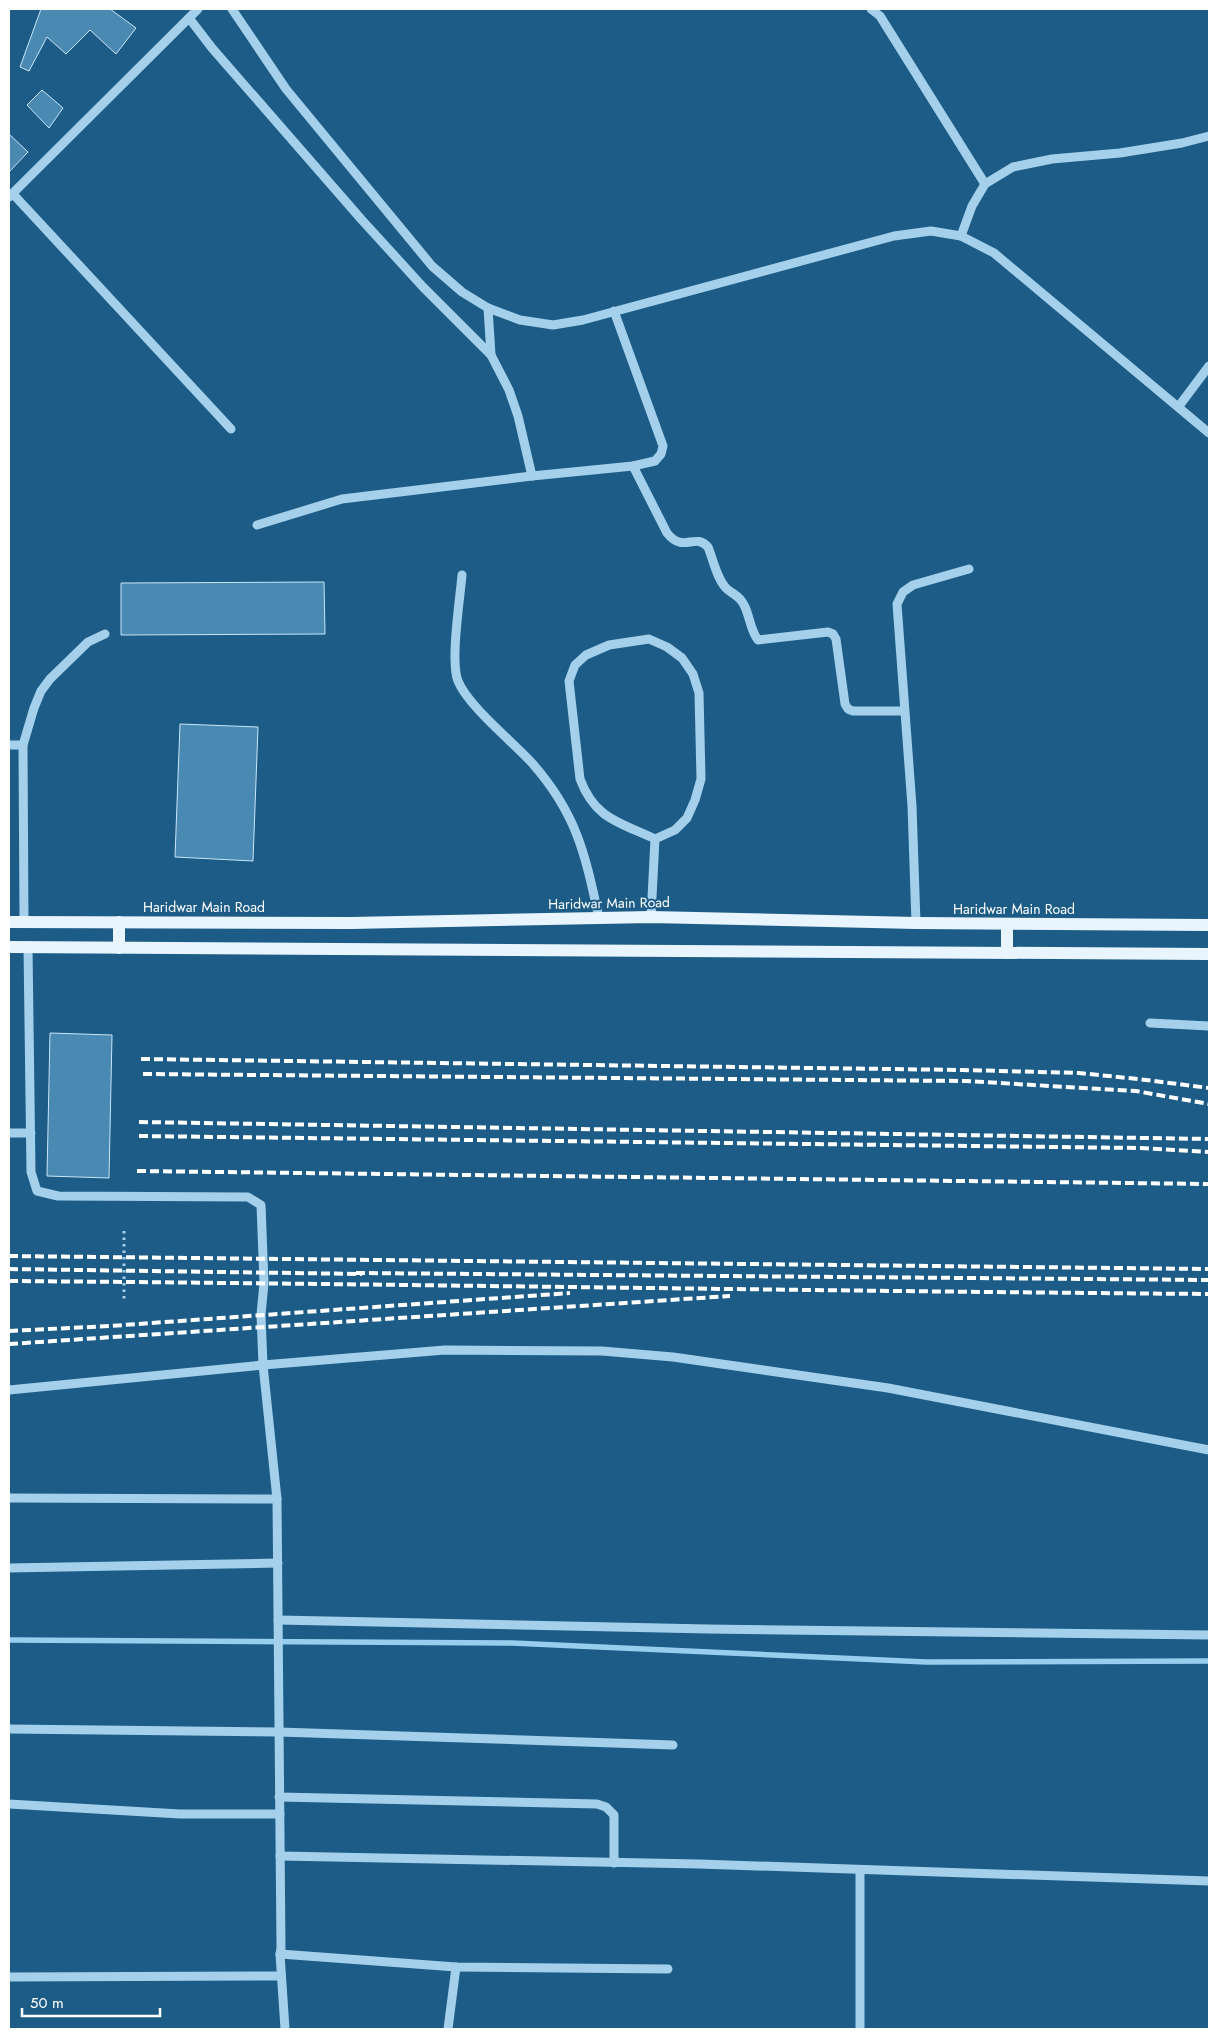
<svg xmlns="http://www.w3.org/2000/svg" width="1218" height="2038" viewBox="0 0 1218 2038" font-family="Jost,sans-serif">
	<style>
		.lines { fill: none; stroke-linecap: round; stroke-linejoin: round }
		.stream { stroke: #98ceed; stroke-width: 5.5 }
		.building { fill: #4a89b1; stroke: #c9e6f8 }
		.minor { stroke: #a4d0eb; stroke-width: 9 }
		.major { stroke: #e9f5fe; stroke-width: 12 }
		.rail { stroke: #fff; stroke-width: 4; stroke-dasharray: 9 4; stroke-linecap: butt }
		.path-bridge { stroke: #a4d0eb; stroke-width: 3; stroke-dasharray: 2.5 4; stroke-linecap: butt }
		.labels { text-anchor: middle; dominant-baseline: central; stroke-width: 4; stroke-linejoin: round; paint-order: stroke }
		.street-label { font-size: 14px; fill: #fff; stroke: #1c5c86 }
	</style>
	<rect width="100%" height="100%" fill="#1c5c86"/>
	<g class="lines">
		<polyline class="stream" points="9,1640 512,1643 926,1662 1209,1661"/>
	</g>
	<g class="building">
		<polygon points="41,9 110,9 136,28 116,54 90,30 66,54 47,37 29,71 20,67"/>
		<polygon points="42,90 63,108 49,128 27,105"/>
		<polygon points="9,134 28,152 9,172"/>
		<polygon points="324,582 325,634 121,635 121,583"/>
		<polygon points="180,724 258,727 253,861 175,857"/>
		<polygon points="50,1033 112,1035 109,1178 47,1176"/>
	</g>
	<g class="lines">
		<g class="minor">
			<polyline points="232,9 286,89 432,266 462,292 488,308 520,320 553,325 583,320 894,236 931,231 961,236 994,253 1209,433"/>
			<polyline points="871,9 880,16 985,184"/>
			<polyline points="189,18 212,48 361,219 423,287 491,355 509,390 518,416 532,476"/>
			<polyline points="13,194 231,429"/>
			<polyline points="9,197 198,9"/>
			<polyline points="961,236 972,206 985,184 1013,167 1052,159 1120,153 1182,143 1209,136"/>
			<polyline points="488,308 491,355"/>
			<polyline points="1179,406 1209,366"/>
			<path d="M633,466L667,533C684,554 694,532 708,547C713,559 717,580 727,589C734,595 740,596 744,605C750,616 750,630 758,640L828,632L833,634L836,639L845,704L848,709L853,711H904"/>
			<polyline points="257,525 342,499 532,476 633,466 655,461 661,454 663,446 614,311"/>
			<path d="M462,575C460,599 450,662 458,681C468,706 513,742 532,763C577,814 585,854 599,918"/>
			<polyline points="9,745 23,745"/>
			<path d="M651,917L655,839L675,830L687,818L695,800L701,779L699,693L693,674L682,658L667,647L649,639L609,645L586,655L575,665L569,681L580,779C595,819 619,822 655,839"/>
			<polyline points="24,922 23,745 34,708 41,691 50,679 88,642 105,634"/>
			<polyline points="916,923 912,806 897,604 903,592 913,585 969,569"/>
			<polyline points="28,947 31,1172 37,1191 58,1196 248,1197 261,1205 264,1283 261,1315 263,1365 277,1499 281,1948 280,1954 285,2029"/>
			<polyline points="1150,1023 1209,1026"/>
			<polyline points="9,1133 31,1133"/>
			<polyline points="9,1390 263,1365 445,1350 602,1351 673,1357 888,1388 1209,1450"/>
			<polyline points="9,1498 277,1499"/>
			<polyline points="9,1568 278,1563"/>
			<polyline points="278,1620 708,1629 1209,1635"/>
			<polyline points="9,1729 279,1732 673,1745"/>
			<polyline points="279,1797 597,1804 606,1807 614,1815 614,1863"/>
			<polyline points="9,1804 180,1814 280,1814"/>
			<polyline points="280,1856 699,1864 1209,1881"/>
			<polyline points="860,1870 860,2029"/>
			<polyline points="280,1954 456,1967 668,1969"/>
			<polyline points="9,1977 281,1976"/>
			<polyline points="448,2029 456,1967"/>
		</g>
		<g class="major">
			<polyline points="9,922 351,923 651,917 916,923 1209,925"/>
			<polyline points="1007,924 1007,953"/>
			<polyline points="9,947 1209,954"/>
			<polyline points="119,948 119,922"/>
		</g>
		<g class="rail">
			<polyline points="141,1059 962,1070 1079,1073 1138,1079 1209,1088"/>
			<polyline points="143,1074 965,1081 1136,1091 1209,1104"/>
			<polyline points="139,1122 1209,1139"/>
			<polyline points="139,1136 1140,1148 1209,1152"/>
			<polyline points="137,1171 1209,1184"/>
			<polyline points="9,1256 1209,1269"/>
			<polyline points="9,1269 362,1274"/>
			<polyline points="356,1273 1209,1280"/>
			<path d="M9,1281C409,1284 809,1291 1209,1294"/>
			<polyline points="9,1331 110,1326 570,1293"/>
			<polyline points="9,1344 730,1296"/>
		</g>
		<polyline class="path-bridge" points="124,1231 124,1300"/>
	</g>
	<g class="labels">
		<g class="street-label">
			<text transform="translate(609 903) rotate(-1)">Haridwar Main Road</text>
			<text x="204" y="907">Haridwar Main Road</text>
			<text x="1014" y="909">Haridwar Main Road</text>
		</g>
	</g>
	<rect width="1218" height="2038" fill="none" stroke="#ffffff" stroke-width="20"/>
	<path d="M22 2008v8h138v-8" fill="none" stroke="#ffffff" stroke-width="2.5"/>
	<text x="30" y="2008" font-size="15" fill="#ffffff" stroke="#1c5c86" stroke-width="4" paint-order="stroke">50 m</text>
</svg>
